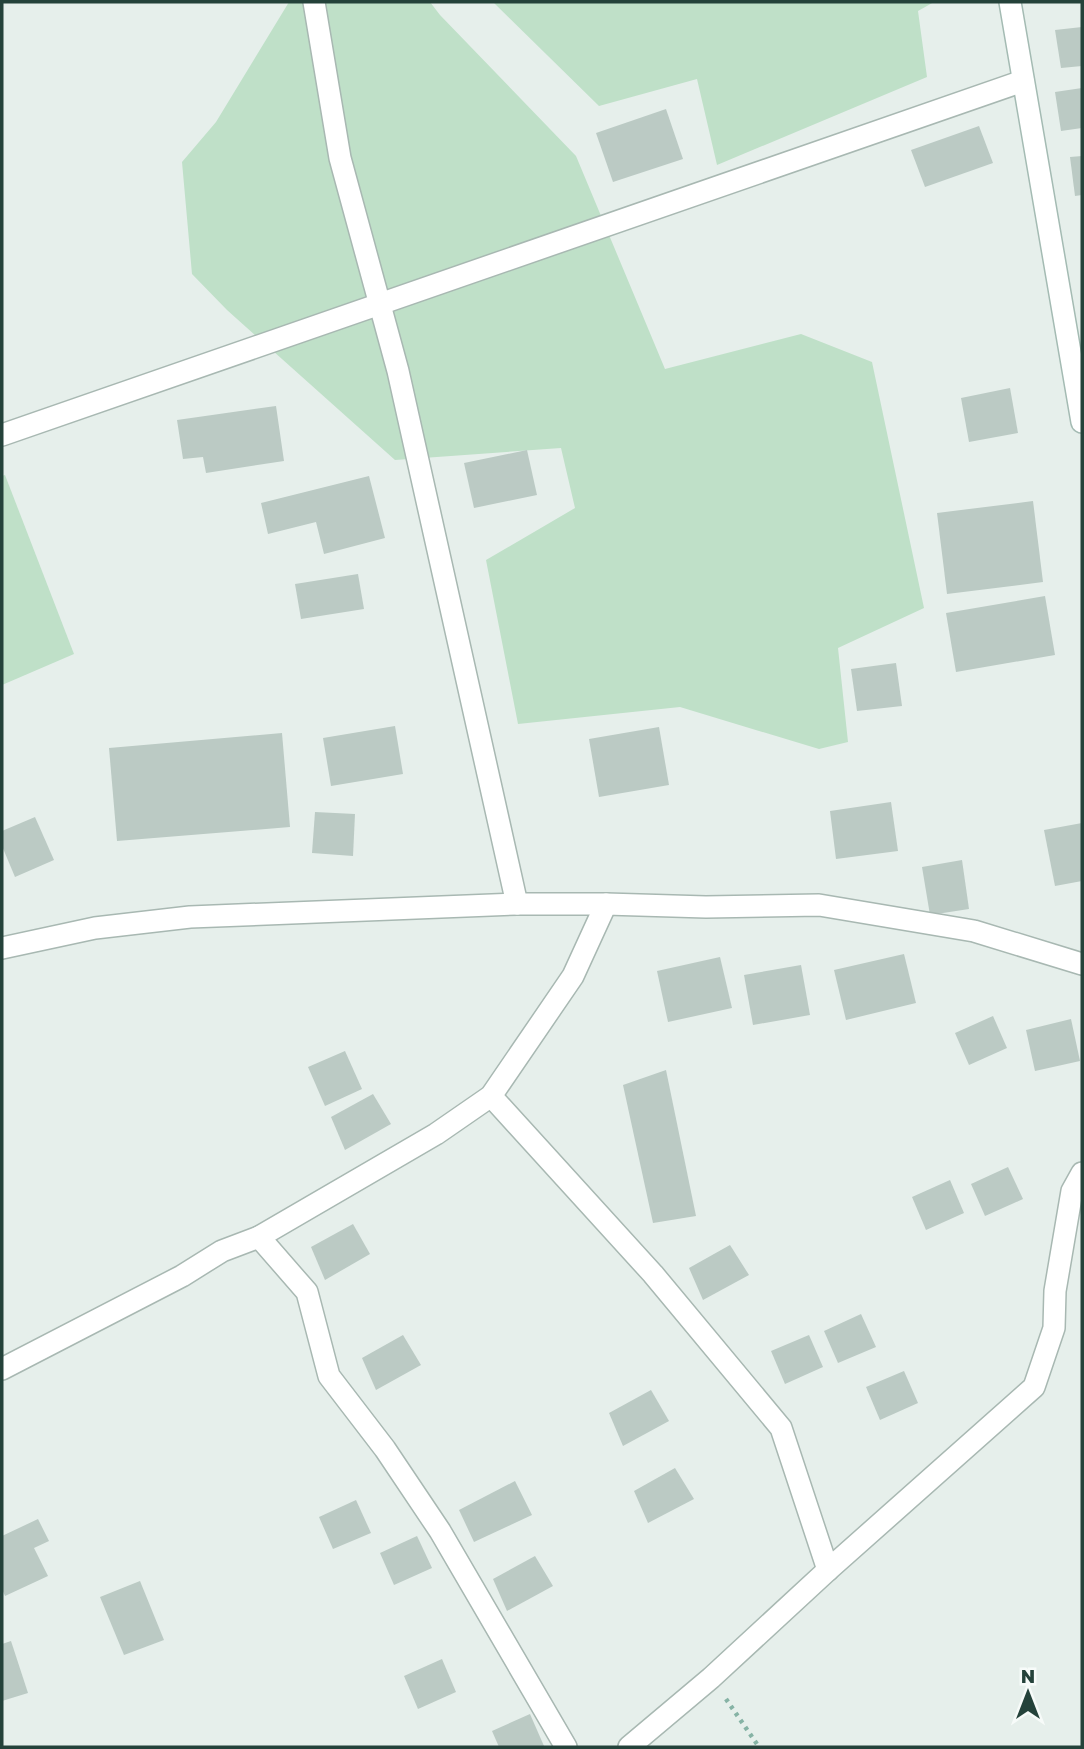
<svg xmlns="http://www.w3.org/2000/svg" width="1084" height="1749" viewBox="0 0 1084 1749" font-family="'Golos Text',sans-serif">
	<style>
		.green { fill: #bfe0c8 }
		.building { fill: #bbcac4 }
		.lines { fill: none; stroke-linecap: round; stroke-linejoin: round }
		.street-casing { stroke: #a8b8b2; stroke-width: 24 }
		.secondary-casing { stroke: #a4bbb3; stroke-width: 24 }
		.path { stroke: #86b3a5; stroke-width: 4.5; stroke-dasharray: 3.5 5; stroke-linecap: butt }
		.street { stroke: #fff; stroke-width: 21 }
		.secondary { stroke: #fff; stroke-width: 21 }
	</style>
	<rect width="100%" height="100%" fill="#e6efeb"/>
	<g class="green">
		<polygon points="289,2 430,2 440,15 576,156 665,369 801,334 872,362 924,608 838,648 848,742 819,749 680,707 518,724 486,560 575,508 561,448 395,460 227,310 192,274 182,162 216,122"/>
		<polygon points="493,2 934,2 918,11 927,77 717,165 697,79 599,106"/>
		<polygon points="5,475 74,654 2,685 2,476"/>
	</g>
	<g class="building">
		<polygon points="1082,27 1082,66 1061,68 1055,30"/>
		<polygon points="1082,88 1082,128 1061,131 1055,92"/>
		<polygon points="666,109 683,159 613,182 596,133"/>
		<polygon points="979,126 993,163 925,187 911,150"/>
		<polygon points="1082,156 1082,195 1075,196 1070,157"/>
		<polygon points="1010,388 1018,433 969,442 961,398"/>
		<polygon points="276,406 284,461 206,473 203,457 183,459 177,420"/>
		<polygon points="527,450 537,495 474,508 464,463"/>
		<polygon points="369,476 385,538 324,554 316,522 268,534 261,503"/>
		<polygon points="1033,501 1043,582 947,594 937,513"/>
		<polygon points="358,574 364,609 301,619 295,584"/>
		<polygon points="1045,596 1055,655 956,672 946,613"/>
		<polygon points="896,663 902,706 857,711 851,669"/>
		<polygon points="395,726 403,774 331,786 323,738"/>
		<polygon points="659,727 669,785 599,797 589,739"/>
		<polygon points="282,733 290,827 117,841 109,748"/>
		<polygon points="891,802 898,851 836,859 830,811"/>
		<polygon points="315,812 355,814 353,856 312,853"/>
		<polygon points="35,817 54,860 15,877 2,846 2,831"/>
		<polygon points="1082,823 1082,881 1055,886 1044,830"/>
		<polygon points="962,860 969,909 930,915 922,867"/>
		<polygon points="904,954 916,1003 846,1020 834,970"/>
		<polygon points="720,957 732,1008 668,1022 657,971"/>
		<polygon points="801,965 810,1015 753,1025 744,975"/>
		<polygon points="993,1016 1007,1048 969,1065 955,1033"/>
		<polygon points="1071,1019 1080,1061 1035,1071 1026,1030"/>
		<polygon points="345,1051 362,1089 325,1106 308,1067"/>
		<polygon points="666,1070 696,1216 653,1223 623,1085"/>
		<polygon points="373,1094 391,1124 345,1150 331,1117"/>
		<polygon points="1008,1167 1023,1199 985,1216 971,1184"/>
		<polygon points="950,1180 964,1213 926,1230 912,1197"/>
		<polygon points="353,1224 370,1254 325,1280 311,1247"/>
		<polygon points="730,1245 749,1275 703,1300 689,1268"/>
		<polygon points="861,1314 876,1347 838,1363 824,1331"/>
		<polygon points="403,1335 421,1365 376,1390 362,1358"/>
		<polygon points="809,1335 823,1367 785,1384 771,1351"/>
		<polygon points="904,1371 918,1403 880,1420 866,1387"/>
		<polygon points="651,1390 669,1421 623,1446 609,1413"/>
		<polygon points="675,1468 694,1499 648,1523 634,1491"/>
		<polygon points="515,1481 532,1515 474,1542 459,1510"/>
		<polygon points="356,1500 371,1533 333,1549 319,1517"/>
		<polygon points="38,1519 49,1541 34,1548 48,1576 5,1596 2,1589 2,1536"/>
		<polygon points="417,1536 432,1568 394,1585 380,1553"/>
		<polygon points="535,1556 553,1586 507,1611 493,1579"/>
		<polygon points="140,1581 164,1640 124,1655 100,1597"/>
		<polygon points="11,1641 28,1693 2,1701 2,1644"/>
		<polygon points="442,1659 456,1692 418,1709 404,1676"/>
		<polygon points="530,1714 544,1746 499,1747 492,1731"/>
	</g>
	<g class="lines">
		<defs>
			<g id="street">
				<polyline points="314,2 340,158 398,371 517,904"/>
				<polyline points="2,435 1023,81"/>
				<polyline points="2,948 95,928 190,917 517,904 606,904 706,907 819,905 974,931 1082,964"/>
				<polyline points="491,1096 653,1274 781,1428 828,1570"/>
				<polyline points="259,1237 307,1292 329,1376 385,1449 440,1531 566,1747"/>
				<polyline points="2,1369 182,1276 222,1251 259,1237 436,1134 491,1096 573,976 606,904"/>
				<polyline points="629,1747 711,1678 828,1570 1034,1387 1054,1328 1055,1291 1072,1191 1082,1173"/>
			</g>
			<polyline id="secondary" points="1010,2 1082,422"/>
		</defs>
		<use href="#street" class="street-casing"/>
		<use href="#secondary" class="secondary-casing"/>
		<polyline class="path" points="726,1699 759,1747"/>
		<use href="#street" class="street"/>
		<use href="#secondary" class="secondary"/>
	</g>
	<rect width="1084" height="1749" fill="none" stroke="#24423a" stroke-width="7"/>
	<g transform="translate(1028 1693)" stroke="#f7fbf9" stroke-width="5" paint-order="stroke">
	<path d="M0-5L12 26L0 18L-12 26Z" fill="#24423a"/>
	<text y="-10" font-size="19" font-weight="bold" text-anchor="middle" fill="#24423a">N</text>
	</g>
</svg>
